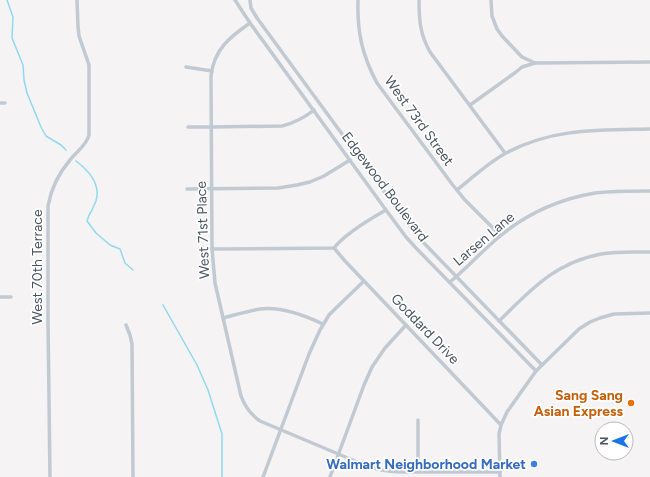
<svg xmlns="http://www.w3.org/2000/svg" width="650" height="477" viewBox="0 0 650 477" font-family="Figtree,sans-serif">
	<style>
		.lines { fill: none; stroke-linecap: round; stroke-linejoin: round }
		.stream { stroke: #90daee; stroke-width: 1.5 }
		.street { stroke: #c1cad2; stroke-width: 3.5 }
		.food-dot { fill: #e8710a; stroke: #fff; stroke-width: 1.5 }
		.shop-dot { fill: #3f7fe0; stroke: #fff; stroke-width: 1.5 }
		.labels { text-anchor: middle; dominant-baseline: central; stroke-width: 3.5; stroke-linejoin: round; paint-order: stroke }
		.street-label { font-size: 14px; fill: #4a5661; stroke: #fff }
		.food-label { font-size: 14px; font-weight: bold; fill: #c56008; stroke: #fff; text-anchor: end }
		.shop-label { font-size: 14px; font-weight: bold; fill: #366cbe; stroke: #fff; text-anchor: end }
	</style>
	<rect width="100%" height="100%" fill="#f5f3f3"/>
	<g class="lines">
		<g class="stream">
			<polyline points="7,0 13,17 12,38 23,65 24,80 27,93 41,127 46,136 61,145 66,150"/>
			<path d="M76,161C88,170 101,184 96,201C95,204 93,207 92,210C90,213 88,217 87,221L96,233L110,245L120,249L125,263L133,270"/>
			<polyline points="163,305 197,365 208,390 222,434 222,477"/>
		</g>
		<g class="street">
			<polyline points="235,0 250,23 386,210 406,237 415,247 536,371"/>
			<polyline points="250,0 251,8 257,18 408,224 421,240 542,365"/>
			<path d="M358,0C357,32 362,55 377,83L452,184L465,200L500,235"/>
			<path d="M419,0C419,20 420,34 430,52L505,153"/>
			<polyline points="491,0 492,16 497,29 502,36 522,57 535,63"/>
			<path d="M250,23C230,37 214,49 211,76L212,249L215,283L241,396C245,407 250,414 260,421L362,464C375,469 388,472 402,472H500"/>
			<polyline points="186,67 212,71"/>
			<polyline points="0,103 5,103"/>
			<polyline points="470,105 516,72 522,67 535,63 650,62"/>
			<path d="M188,127H212L282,126C294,123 304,118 314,110"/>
			<polyline points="187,189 278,188 297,185 310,182 324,176 350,160"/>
			<path d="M457,190C473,177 488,163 506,153C553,128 598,130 650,129"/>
			<polyline points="334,248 345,261 501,425"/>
			<path d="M212,249L334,248C345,234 370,219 386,210"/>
			<path d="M450,282C467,268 482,251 499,237C526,214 560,199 595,193C613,191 632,191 650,191"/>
			<polyline points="0,297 11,297"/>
			<path d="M223,318C235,315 247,311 260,309C281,306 304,315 323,324"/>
			<path d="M499,321C531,290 554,263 601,254C617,251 634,252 650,252"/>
			<polyline points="126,325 130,335 132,344 133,477"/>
			<polyline points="418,420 418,472"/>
			<path d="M50,477L48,321V206C51,189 59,173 70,160C76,152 87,145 89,135V65L79,36L78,27L77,0"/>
			<polyline points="263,477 309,354 320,330 329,315 335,309 364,281"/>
			<polyline points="330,477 364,385 372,367 385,348 406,325"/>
			<polyline points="500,477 499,434 501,425 507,412 536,371 579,329 590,322 600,318 614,314 650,313"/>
		</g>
	</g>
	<circle class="food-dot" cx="631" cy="403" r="4"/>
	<circle class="shop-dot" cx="534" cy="464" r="4"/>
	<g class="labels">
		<g class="street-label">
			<text transform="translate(419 121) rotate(54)">West 73rd Street</text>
			<text transform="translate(385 187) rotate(53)">Edgewood Boulevard</text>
			<text transform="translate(203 230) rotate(-92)">West 71st Place</text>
			<text transform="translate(484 239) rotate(-40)">Larsen Lane</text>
			<text transform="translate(37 267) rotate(-90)">West 70th Terrace</text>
			<text transform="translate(425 329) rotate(46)">Goddard Drive</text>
		</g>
		<g class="food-label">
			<text x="623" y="395">Sang Sang<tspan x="623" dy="16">Asian Express</tspan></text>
		</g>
		<g class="shop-label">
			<text x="526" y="464">Walmart Neighborhood Market</text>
		</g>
	</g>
	<g transform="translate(614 441) rotate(270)"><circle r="19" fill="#ffffff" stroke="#b7bbc0"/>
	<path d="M0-3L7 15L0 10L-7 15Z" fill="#1a73e8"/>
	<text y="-6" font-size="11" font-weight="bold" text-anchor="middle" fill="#4a5661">N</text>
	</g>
</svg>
